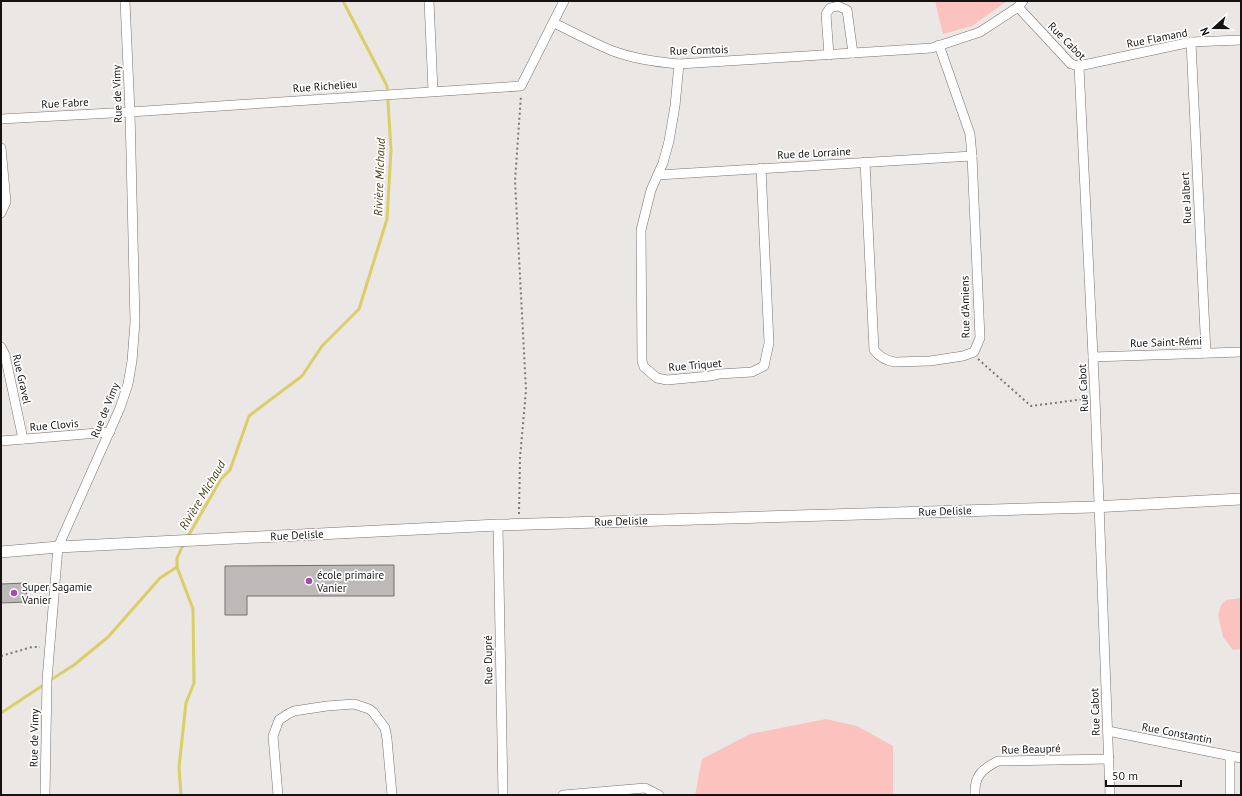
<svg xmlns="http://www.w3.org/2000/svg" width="1242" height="796" viewBox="0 0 1242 796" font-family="'PT Sans',sans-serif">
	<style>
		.green { fill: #fcc3be }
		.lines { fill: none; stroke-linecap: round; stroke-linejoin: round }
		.stream { stroke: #dace66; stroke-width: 3 }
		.building { fill: #bdb9b8; stroke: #74706f }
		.minor-casing { stroke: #767371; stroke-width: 10 }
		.tertiary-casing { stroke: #767371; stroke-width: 12 }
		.path { stroke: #7b7877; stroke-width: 2; stroke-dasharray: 2 3; stroke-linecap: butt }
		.minor { stroke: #fff; stroke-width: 9 }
		.tertiary { stroke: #fff; stroke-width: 11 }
		.poi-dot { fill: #a949b1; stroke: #fff; stroke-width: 1.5 }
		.labels { text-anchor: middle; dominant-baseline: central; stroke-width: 3.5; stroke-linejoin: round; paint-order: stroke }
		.street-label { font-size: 11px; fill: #151413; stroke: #fff }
		.poi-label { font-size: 11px; fill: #151413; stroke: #fff; text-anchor: start }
		.water-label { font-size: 12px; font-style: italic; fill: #454014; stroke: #fff }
	</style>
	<rect width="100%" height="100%" fill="#ebe7e5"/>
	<g class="green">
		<polygon points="935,1 1007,1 972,26 943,34"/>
		<polygon points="1241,598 1241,649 1233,650 1223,637 1218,615 1221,605 1226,600"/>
		<polygon points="826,719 857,726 893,746 893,795 695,795 702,759 750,734"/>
	</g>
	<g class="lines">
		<g class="stream">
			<polyline points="187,538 221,479 230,470 249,416 302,376 322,346 359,309 387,219 391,150 387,86 343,1"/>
			<polyline points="177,567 193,609 194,683 186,703 179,767 181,795"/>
			<polyline points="49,681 74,665 108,637 160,578 177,567 177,558 184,543"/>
			<polyline points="1,713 45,684"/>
		</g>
	</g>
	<g class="building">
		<polygon points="394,565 394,596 247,596 247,615 225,615 225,566"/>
		<polygon points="26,583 27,602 1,603 1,584"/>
	</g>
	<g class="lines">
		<defs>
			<g id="minor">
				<polyline points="429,1 433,91"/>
				<polyline points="1018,7 1071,64 1079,66 1191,42 1241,40"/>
				<path d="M554,23C573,32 593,43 613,51C634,59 656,62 679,64L932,48L980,32L1018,7L1023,1"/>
				<polyline points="1191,42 1206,353"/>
				<polyline points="829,55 826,14 830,8 838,6 847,10 853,53"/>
				<polyline points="679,64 675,106 669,141 663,163 651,190 641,230 642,361 644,367 657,378 667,380 710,376 719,374 752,372 764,366 769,343 761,168"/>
				<polyline points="1079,66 1095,398 1110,795"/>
				<polyline points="1,119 130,112 521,86 564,1"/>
				<polyline points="1,148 6,202 1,213"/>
				<path d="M865,162L874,350C879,356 887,361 895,362L930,361L963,356L974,352L980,338L972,156L970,134L939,45"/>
				<polyline points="658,175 972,156"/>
				<polyline points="1,347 5,355 23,439"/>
				<polyline points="1093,357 1241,352"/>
				<polyline points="1,441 110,432"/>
				<polyline points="498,525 503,795"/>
				<polyline points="1108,731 1241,758"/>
				<polyline points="1230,756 1230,795"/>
				<polyline points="45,795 47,680 58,547 120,408 128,384 132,361 135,322 130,112 125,1"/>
				<polyline points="278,795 273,736 279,720 288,714 294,711 327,706 354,704 369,709 373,712 385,728 387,739 392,795"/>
				<polyline points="563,795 645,788 659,795"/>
				<path d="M975,795C974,776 982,769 998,761L1109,759"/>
			</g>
			<polyline id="tertiary" points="1,552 58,547 498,525 1093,507 1241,499"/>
		</defs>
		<use href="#minor" class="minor-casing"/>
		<use href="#tertiary" class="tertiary-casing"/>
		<g class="path">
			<polyline points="978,359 1031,406 1085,399"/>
			<polyline points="519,514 520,458 526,390 515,181 521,95"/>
			<polyline points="1,656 32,647 40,647"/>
		</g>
		<use href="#minor" class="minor"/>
		<use href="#tertiary" class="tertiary"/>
	</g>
	<g class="poi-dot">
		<circle cx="309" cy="581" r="4"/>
		<circle cx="14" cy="593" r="4"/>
	</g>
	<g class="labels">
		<g class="street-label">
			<text transform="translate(1157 38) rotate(-11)">Rue Flamand</text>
			<text transform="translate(1067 41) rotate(45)">Rue Cabot</text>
			<text transform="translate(699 50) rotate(-2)">Rue Comtois</text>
			<text transform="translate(325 86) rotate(-4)">Rue Richelieu</text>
			<text transform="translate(117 94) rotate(-92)">Rue de Vimy</text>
			<text transform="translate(65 103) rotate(-3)">Rue Fabre</text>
			<text transform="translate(814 153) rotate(-3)">Rue de Lorraine</text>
			<text transform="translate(1186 198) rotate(-93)">Rue Jalbert</text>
			<text transform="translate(965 307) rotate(-91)">Rue d'Amiens</text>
			<text transform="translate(1166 342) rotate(-2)">Rue Saint-Rémi</text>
			<text transform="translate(695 365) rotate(-5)">Rue Triquet</text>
			<text transform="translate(22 379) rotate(77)">Rue Gravel</text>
			<text transform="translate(1083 388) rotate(-93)">Rue Cabot</text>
			<text transform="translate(105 410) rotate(-68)">Rue de Vimy</text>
			<text transform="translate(54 425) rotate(-5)">Rue Clovis</text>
			<text transform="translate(945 511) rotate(-2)">Rue Delisle</text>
			<text transform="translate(621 521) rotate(-2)">Rue Delisle</text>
			<text transform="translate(297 535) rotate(-3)">Rue Delisle</text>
			<text transform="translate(488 660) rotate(-91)">Rue Dupré</text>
			<text transform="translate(1095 712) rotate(-92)">Rue Cabot</text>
			<text transform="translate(1177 733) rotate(11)">Rue Constantin</text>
			<text transform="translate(34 738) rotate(-89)">Rue de Vimy</text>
			<text transform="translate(1031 749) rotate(-2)">Rue Beaupré</text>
		</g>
		<g class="poi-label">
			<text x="317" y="575">école primaire<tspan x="317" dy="13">Vanier</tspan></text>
			<text x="22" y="587">Super Sagamie<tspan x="22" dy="13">Vanier</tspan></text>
		</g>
		<g class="water-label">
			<text transform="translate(379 177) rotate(-88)">Rivière Michaud</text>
			<text transform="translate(202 495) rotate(-59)">Rivière Michaud</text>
		</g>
	</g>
	<rect width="1242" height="796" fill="none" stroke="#151413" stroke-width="4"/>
	<g transform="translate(1214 28) rotate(249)" stroke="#ffffff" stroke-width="3" paint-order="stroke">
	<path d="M0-3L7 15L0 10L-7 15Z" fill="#151413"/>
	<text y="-6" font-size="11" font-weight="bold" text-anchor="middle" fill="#151413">N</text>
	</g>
	<path d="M1106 780v6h75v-6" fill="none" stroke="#151413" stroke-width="2"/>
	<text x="1112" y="780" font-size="12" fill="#151413" stroke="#ffffff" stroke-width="3" paint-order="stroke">50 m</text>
</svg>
